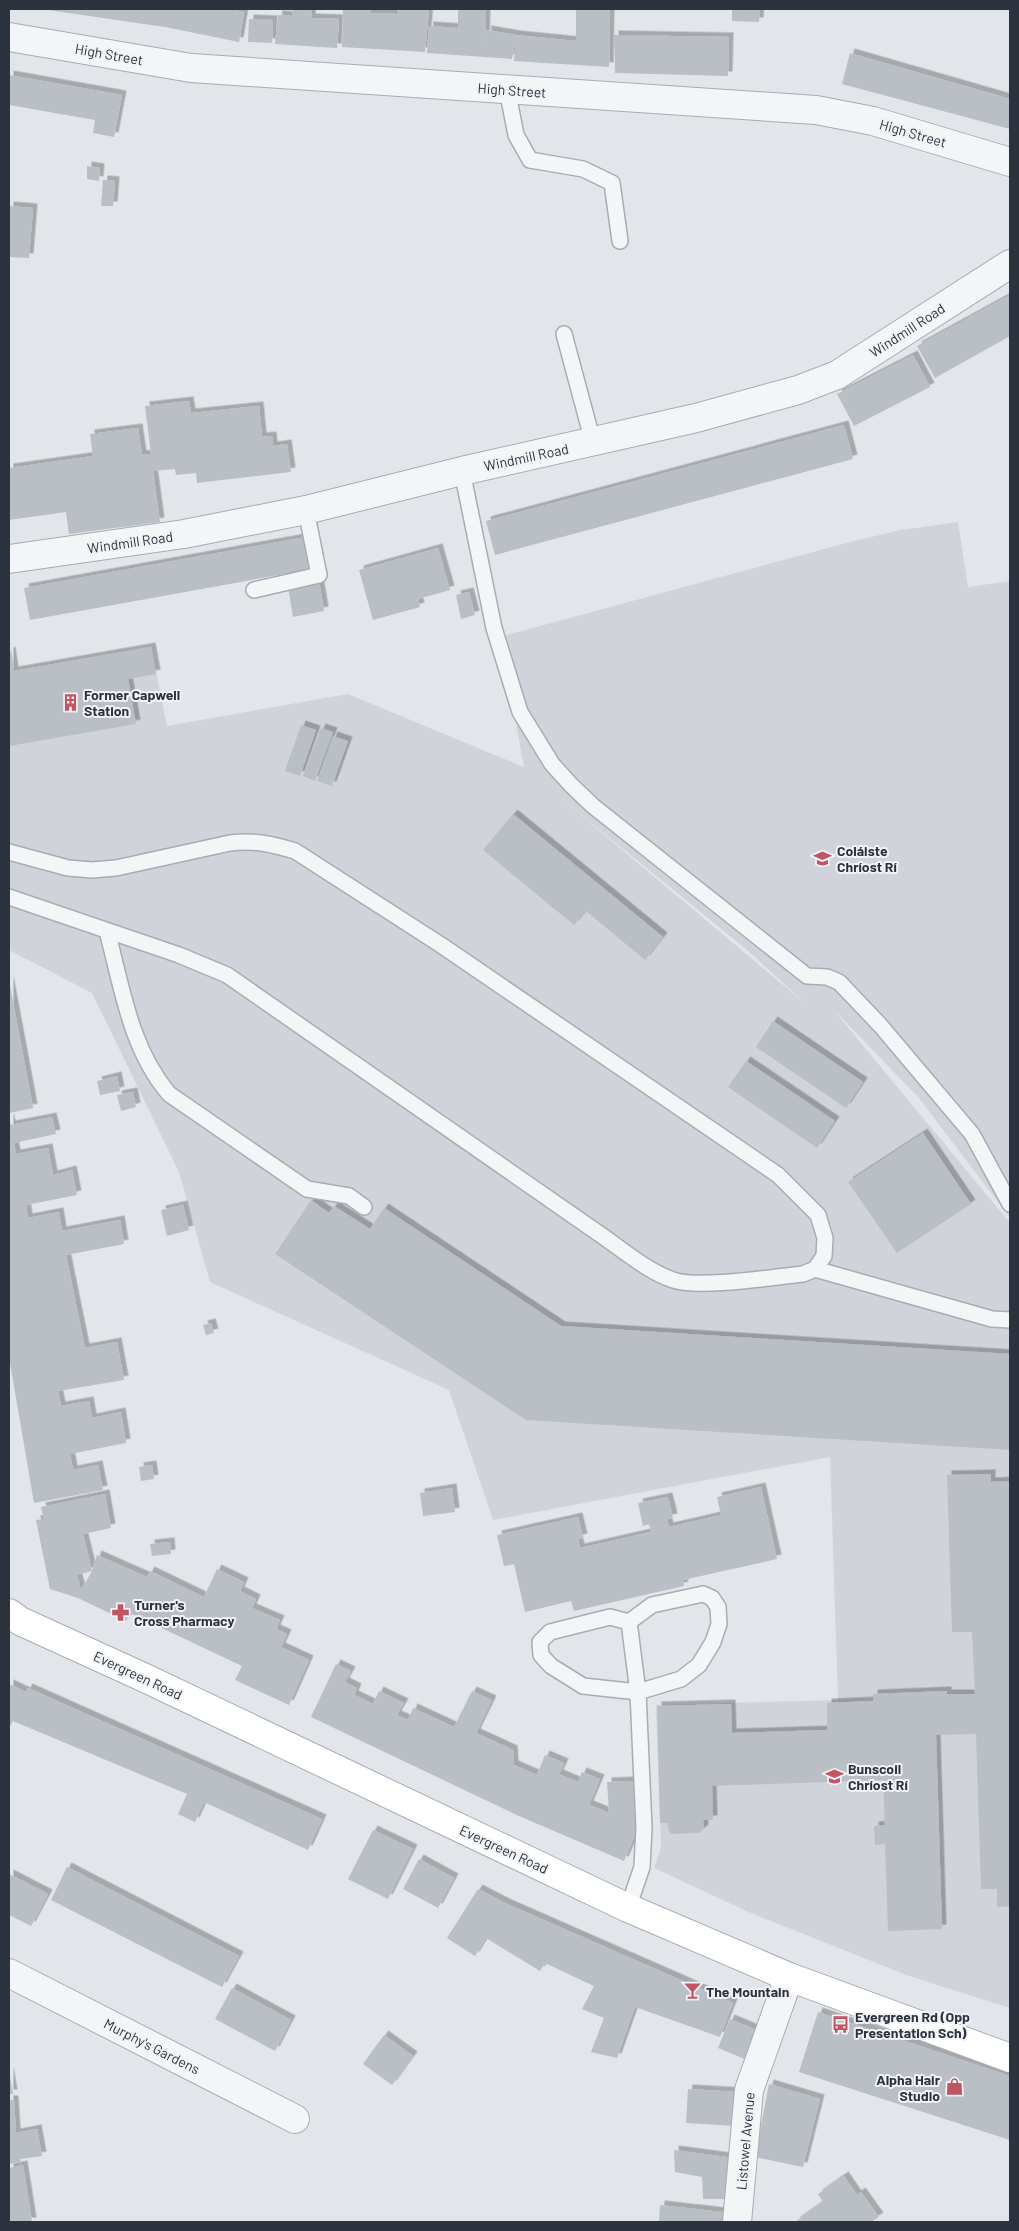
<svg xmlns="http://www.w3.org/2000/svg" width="1019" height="2231" viewBox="0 0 1019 2231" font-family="Barlow,sans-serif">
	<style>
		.built { fill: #d0d4da; fill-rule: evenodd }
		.building { fill: #babec5; filter: url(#shadow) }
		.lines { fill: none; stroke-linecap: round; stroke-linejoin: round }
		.lane-casing { stroke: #a8acb3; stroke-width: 18 }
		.street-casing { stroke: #a8acb3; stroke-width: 30 }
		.secondary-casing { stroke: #a8acb3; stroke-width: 30 }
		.lane { stroke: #f4f5f7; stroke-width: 15 }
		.street { stroke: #f4f5f7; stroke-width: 28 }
		.secondary { stroke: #fff; stroke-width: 28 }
		.labels { text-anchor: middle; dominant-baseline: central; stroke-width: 4; stroke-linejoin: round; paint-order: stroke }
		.street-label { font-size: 14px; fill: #2c333f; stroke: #f1f3f6 }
		.poi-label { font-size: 14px; font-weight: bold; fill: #2c333f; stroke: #f1f3f6; text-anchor: start }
	</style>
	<defs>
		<filter id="shadow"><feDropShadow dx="4.5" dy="-4.5" stdDeviation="0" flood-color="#0004"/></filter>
	</defs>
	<rect width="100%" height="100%" fill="#e2e5e9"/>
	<path class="built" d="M958,522L968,587L1010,581V1218L919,1098L832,1008L1010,1223V2008L909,1976L753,1914L654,1868L661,1847L656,1705L838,1700L830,1457L493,1520L449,1390L210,1282L179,1172L92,993L9,950V652L11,651L15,671L151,647L167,726L348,694L524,767L500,637L846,543L901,530ZM563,800L747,950L808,1006Z"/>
	<g class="building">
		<polygon points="41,9 193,9 203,11 204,9 228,9 244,12 239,42 165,27"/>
		<polygon points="293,9 312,9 311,18 339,19 337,48 275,44 278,15 292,16"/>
		<polygon points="343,9 371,9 371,13 397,14 397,9 429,9 425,52 342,47"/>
		<polygon points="458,9 486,9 485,52 487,30 516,35 576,41 576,9 610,9 609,67 514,61 516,38 512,59 427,53 429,26 458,28"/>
		<polygon points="732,9 760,9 759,22 732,21"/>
		<polygon points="249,19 273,20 272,43 248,42"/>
		<polygon points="614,35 729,37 728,76 615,73"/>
		<polygon points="850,53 1010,99 1010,129 842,84"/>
		<polygon points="9,75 122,95 114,137 93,133 95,120 9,105"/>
		<polygon points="87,166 100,168 99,181 87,179"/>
		<polygon points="103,180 115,181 113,206 101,206"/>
		<polygon points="9,206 33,208 29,258 9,257"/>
		<polygon points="1010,295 1010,336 935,378 917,346"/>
		<polygon points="913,355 930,387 854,426 837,394"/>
		<polygon points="189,401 191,413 259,406 262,437 272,436 273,446 287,444 291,472 197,483 196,473 176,475 175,469 153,471 160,522 69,534 66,512 9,520 9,468 93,456 90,434 138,428 142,455 151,454 145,406"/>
		<polygon points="844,425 853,459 495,555 486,521"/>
		<polygon points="306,537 312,569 30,620 24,588"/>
		<polygon points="438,548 450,590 418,599 420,607 373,620 359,570"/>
		<polygon points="319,581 324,611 293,617 288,587"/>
		<polygon points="469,592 475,615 461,619 456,595"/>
		<polygon points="151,647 156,674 128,679 136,724 9,746 9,652 11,651 14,671"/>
		<polygon points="301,725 316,730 300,776 285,771"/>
		<polygon points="321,728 333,732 315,781 303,776"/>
		<polygon points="333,736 348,741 332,786 317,781"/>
		<polygon points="513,814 663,937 645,960 586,911 574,925 483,850"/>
		<polygon points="9,980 33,1108 9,1113"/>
		<polygon points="773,1021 863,1082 846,1108 756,1047"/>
		<polygon points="746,1061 835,1121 817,1148 728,1087"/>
		<polygon points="117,1076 120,1091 100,1095 97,1081"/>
		<polygon points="133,1092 136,1107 121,1111 117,1095"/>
		<polygon points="9,1117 11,1125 52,1117 56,1134 14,1143 16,1154 48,1148 53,1175 72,1170 77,1195 26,1205 28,1218 59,1212 62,1231 120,1220 124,1244 66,1255 85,1348 117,1342 124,1380 58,1391 61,1406 89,1401 92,1418 121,1412 126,1443 70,1454 73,1470 98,1465 103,1490 34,1503 9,1357"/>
		<polygon points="923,1133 971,1204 897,1253 848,1182"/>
		<polygon points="311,1200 329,1213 334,1206 370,1229 384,1208 561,1326 1010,1354 1010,1450 526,1420 275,1254"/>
		<polygon points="183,1205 189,1230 167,1236 161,1210"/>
		<polygon points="211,1323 214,1333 206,1335 203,1325"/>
		<polygon points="152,1465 154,1479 141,1481 139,1467"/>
		<polygon points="991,1474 991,1482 1009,1481 1010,1493 1010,1906 997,1907 997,1889 981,1889 976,1734 936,1735 942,1929 888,1931 885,1844 875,1845 874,1826 885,1825 883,1780 712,1786 713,1820 703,1820 704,1829 699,1833 671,1834 668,1829 668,1823 660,1823 657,1706 731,1704 732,1733 827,1730 827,1703 873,1701 873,1694 947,1691 947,1694 975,1694 972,1632 952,1632 947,1475"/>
		<polygon points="761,1487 777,1559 683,1580 684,1586 574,1611 571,1601 525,1612 514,1564 504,1566 497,1535 578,1517 583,1538 578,1539 580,1548 651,1532 649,1524 643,1526 638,1503 668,1497 673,1518 667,1519 669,1527 721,1515 717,1497"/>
		<polygon points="452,1488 455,1512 423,1516 420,1493"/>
		<polygon points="105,1494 111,1528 83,1534 92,1571 77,1575 81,1590 92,1571 97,1555 147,1577 150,1571 204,1597 217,1569 244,1582 240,1591 256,1599 252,1608 280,1620 276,1629 287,1634 281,1647 309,1660 289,1705 235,1680 242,1666 130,1613 126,1621 78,1598 50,1589 36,1520 44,1519 41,1507"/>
		<polygon points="170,1542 171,1554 152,1556 150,1544"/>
		<polygon points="336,1664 351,1671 345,1682 357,1688 354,1695 373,1704 379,1691 404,1703 397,1715 408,1720 413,1708 454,1727 472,1691 492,1700 476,1733 513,1750 514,1765 537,1775 545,1755 564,1763 559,1774 578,1782 582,1772 600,1779 589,1805 609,1813 607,1782 633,1781 636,1833 624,1861 519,1816 311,1717"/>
		<polygon points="9,1684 26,1692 28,1688 322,1819 308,1850 204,1802 195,1822 178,1814 187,1794 13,1721 10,1726 9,1725"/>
		<polygon points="373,1830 413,1849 388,1899 348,1879"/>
		<polygon points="419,1859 454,1878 438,1908 403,1889"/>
		<polygon points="67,1867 239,1956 222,1987 51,1900"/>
		<polygon points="9,1874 48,1894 31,1926 9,1915"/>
		<polygon points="478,1889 505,1903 733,2003 720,2037 635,2007 617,2058 591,2052 604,2018 582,2009 594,1986 545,1963 540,1971 486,1938 475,1956 447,1938"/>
		<polygon points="232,1988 291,2020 275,2051 215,2019"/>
		<polygon points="818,2012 1010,2076 1010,2140 799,2072"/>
		<polygon points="730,2019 759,2031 747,2060 718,2048"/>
		<polygon points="384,2035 413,2056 392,2085 363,2064"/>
		<polygon points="9,2071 13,2094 9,2094"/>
		<polygon points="769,2084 820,2099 803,2167 755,2157"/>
		<polygon points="688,2089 739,2092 737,2126 686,2123"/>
		<polygon points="9,2100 14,2100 16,2133 37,2129 42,2156 20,2159 21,2162 9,2164"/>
		<polygon points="674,2150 734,2158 729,2199 703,2199 702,2177 675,2172"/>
		<polygon points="23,2165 32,2222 9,2222 9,2168"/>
		<polygon points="844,2176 857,2195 861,2192 879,2217 871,2222 795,2222 823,2202 818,2194"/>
		<polygon points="660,2205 731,2213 730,2222 659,2222"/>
	</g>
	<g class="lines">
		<defs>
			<g id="lane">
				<polyline points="507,89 516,135 530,160 583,169 612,183 620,241"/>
				<polyline points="564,334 593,442"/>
				<polyline points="462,471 494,628 520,712 552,764 571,785 593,806 807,976 827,977 839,982 880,1025 972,1134 1010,1204"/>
				<polyline points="254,590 319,575 306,510"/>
				<path d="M9,852L68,868L92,870L116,868L230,843C254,840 272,844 295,851L441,945L778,1175L818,1215L825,1238L824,1256L815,1269L803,1274C773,1277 699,1289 673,1280C647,1271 623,1250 601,1235L227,975L179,955L9,897"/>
				<path d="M107,931C122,987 130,1048 169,1094L307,1189L349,1196L364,1207"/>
				<polyline points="815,1269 992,1319 1010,1320"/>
				<polygon points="703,1594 712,1598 718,1607 719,1624 713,1642 699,1665 681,1679 638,1692 583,1686 551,1666 541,1655 540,1642 550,1632 610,1617 629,1622 652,1605"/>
				<polyline points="628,1908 642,1867 644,1828 638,1692 629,1622"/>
			</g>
			<g id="street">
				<polyline points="9,37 191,68 816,110 873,121 1010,162"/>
				<polyline points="9,559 184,534 306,510 462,471 696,418 798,390 837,375 1010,264"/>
				<polyline points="9,1973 295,2119"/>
				<polyline points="737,2222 749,2090 789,1977"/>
			</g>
			<polyline id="secondary" points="9,1613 20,1621 145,1678 628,1908 789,1977 1010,2058"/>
		</defs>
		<use href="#lane" class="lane-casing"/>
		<use href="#street" class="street-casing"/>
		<use href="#secondary" class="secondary-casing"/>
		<use href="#lane" class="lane"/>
		<use href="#street" class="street"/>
		<use href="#secondary" class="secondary"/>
	</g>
	<defs>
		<symbol id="building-bare" viewBox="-9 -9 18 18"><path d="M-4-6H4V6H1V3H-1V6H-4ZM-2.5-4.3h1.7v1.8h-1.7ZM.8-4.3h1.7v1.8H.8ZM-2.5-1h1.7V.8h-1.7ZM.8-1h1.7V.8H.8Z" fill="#c05564" stroke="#f1f3f6" stroke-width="2.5" paint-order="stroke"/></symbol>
		<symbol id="school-bare" viewBox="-9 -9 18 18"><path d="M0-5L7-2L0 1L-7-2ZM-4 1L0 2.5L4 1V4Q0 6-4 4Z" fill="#c05564" stroke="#f1f3f6" stroke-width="2.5" paint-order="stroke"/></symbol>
		<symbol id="pharmacy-bare" viewBox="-9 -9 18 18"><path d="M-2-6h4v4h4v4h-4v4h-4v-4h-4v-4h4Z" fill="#c05564" stroke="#f1f3f6" stroke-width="2.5" paint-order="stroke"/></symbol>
		<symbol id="bar-bare" viewBox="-9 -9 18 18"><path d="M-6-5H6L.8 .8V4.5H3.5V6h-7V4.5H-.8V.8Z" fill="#c05564" stroke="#f1f3f6" stroke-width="2.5" paint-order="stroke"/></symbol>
		<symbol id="bus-bare" viewBox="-9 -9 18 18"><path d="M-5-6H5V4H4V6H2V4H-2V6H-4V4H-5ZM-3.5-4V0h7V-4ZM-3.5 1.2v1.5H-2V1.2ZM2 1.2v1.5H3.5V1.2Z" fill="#c05564" stroke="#f1f3f6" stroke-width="2.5" paint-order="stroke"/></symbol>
		<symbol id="shop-bare" viewBox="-9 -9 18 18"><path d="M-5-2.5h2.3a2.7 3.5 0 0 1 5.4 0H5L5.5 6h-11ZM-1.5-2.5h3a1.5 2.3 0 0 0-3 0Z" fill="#c05564" stroke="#f1f3f6" stroke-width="2.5" paint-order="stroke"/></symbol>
	</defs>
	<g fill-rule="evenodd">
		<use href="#building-bare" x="58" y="690" width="25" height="25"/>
		<use href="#school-bare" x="810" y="846" width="25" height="25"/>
		<use href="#pharmacy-bare" x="108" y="1600" width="25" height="25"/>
		<use href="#school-bare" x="822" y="1764" width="25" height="25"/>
		<use href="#bar-bare" x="680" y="1978" width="25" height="25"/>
		<use href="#bus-bare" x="828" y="2012" width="25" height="25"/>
		<use href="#shop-bare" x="942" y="2074" width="25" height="25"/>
	</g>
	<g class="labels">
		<g class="street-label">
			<text transform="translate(109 54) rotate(10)">High Street</text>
			<text transform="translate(512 90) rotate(4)">High Street</text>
			<text transform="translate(913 133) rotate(16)">High Street</text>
			<text transform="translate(907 330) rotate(-33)">Windmill Road</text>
			<text transform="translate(526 457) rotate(-12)">Windmill Road</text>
			<text transform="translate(130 542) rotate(-8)">Windmill Road</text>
			<text transform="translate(138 1675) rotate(25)">Evergreen Road</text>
			<text transform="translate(504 1849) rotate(25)">Evergreen Road</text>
			<text transform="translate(152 2046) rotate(27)">Murphy's Gardens</text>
			<text transform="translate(745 2141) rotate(-85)">Listowel Avenue</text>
		</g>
		<g class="poi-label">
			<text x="84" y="694">Former Capwell<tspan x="84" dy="16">Station</tspan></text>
			<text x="837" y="850">Coláiste<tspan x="837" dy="16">Chríost Rí</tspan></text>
			<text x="134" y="1604">Turner's<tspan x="134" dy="16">Cross Pharmacy</tspan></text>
			<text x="848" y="1768">Bunscoil<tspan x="848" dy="16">Chríost Rí</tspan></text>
			<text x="706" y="1991">The Mountain</text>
			<text x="855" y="2016">Evergreen Rd (Opp<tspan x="855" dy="16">Presentation Sch)</tspan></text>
			<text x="940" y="2079" text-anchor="end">Alpha Hair<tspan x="940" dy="16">Studio</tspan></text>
		</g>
	</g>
	<rect width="1019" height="2231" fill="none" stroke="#2c333f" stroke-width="20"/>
</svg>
